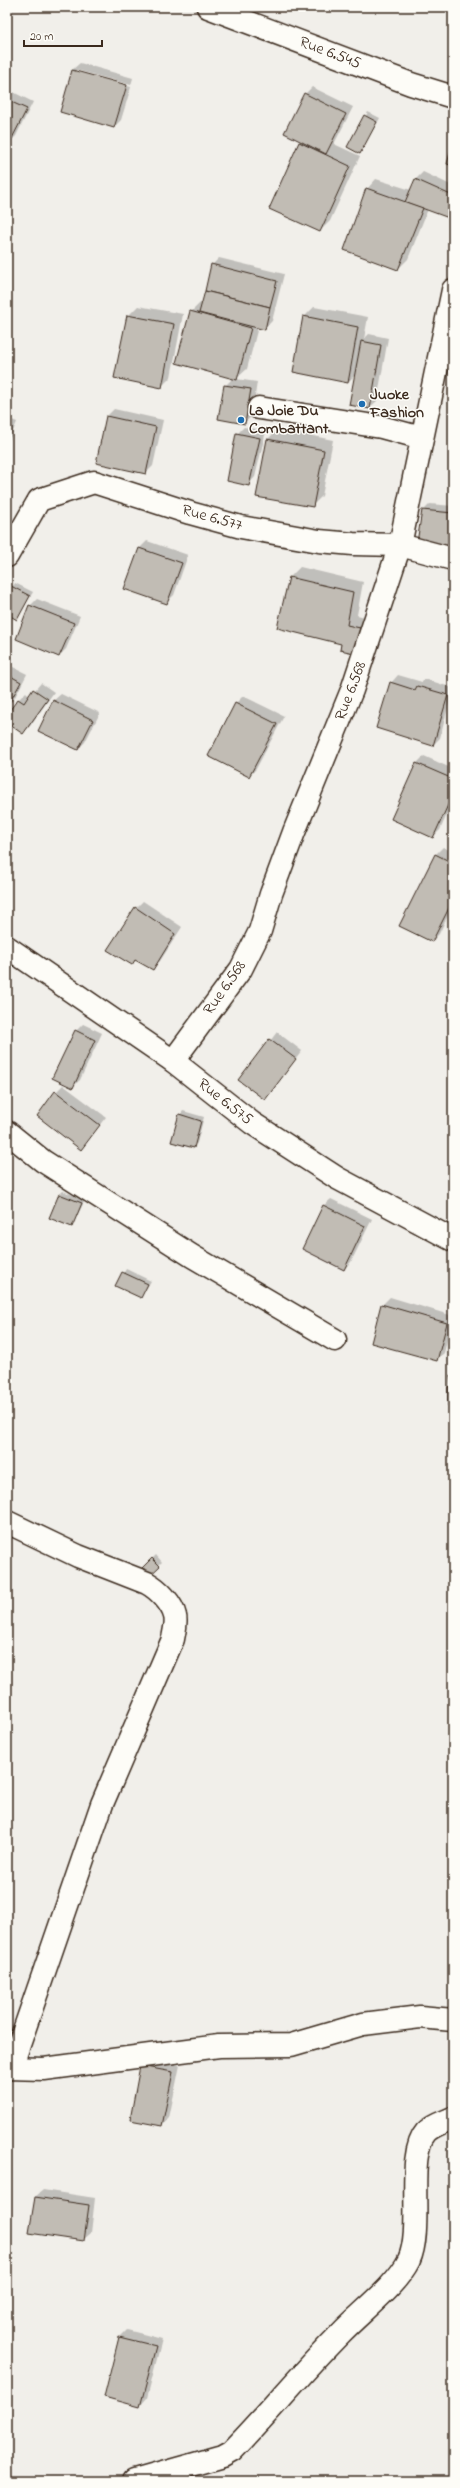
<svg xmlns="http://www.w3.org/2000/svg" width="460" height="2488" viewBox="0 0 460 2488" font-family="'Indie Flower',sans-serif">
	<style>
		.shadow { fill: #0003 }
		.building { fill: #c1bcb4; stroke: #3b2a1e }
		.lines { fill: none; stroke-linecap: round; stroke-linejoin: round }
		.street-casing { stroke: #3b2a1e; stroke-width: 25 }
		.secondary-casing { stroke: #3b2a1e; stroke-width: 25 }
		.street { stroke: #fdfcf7; stroke-width: 22 }
		.secondary { stroke: #fdfcf7; stroke-width: 22 }
		.poi-dot { fill: #1f6fb2; stroke: #fdfcf7; stroke-width: 1.5 }
		.labels { text-anchor: middle; dominant-baseline: central; stroke-width: 3; stroke-linejoin: round; paint-order: stroke }
		.street-label { font-size: 16px; fill: #3b2a1e; stroke: #fdfcf7 }
		.poi-label { font-size: 16px; font-weight: bold; fill: #3b2a1e; stroke: #fdfcf7; text-anchor: start }
	</style>
	<rect width="100%" height="100%" fill="#f1efea"/>
	<filter id="ink" filterUnits="userSpaceOnUse"><feTurbulence type="fractalNoise" baseFrequency=".025" numOctaves="2"/><feDisplacementMap in="SourceGraphic" scale="8" xChannelSelector="R" yChannelSelector="G"/><feConvolveMatrix kernelMatrix="1 2 1 2 8 2 1 2 1" color-interpolation-filters="sRGB"/></filter>
	<g filter="url(#ink)">
		<g class="shadow">
			<polygon points="80,63 133,78 131,85 76,70 76,72 131,87 121,120 114,127 72,70"/>
			<polygon points="312,87 353,107 334,144 360,156 330,221 320,231 300,143 305,94"/>
			<polygon points="13,92 33,102 16,136 9,143 7,98"/>
			<polygon points="368,112 380,118 360,153 349,147"/>
			<polygon points="423,172 453,186 453,212 448,217 428,209 408,259 398,269 367,189 376,179 411,190 416,179"/>
			<polygon points="219,258 284,274 272,321 265,328 258,327 247,369 236,379 257,382 252,416 244,423 225,386 233,378 191,312 201,302 203,302 212,265"/>
			<polygon points="138,306 183,314 171,377 161,387 128,316"/>
			<polygon points="314,307 368,317 364,339 369,334 388,338 377,401 369,408 356,374 348,382 304,317"/>
			<polygon points="114,409 163,420 153,466 146,473 97,462 107,416"/>
			<polygon points="7,418 17,422 7,445"/>
			<polygon points="244,427 266,431 255,477 248,485 237,434"/>
			<polygon points="278,429 333,440 322,496 312,506 268,439"/>
			<polygon points="430,504 453,506 453,546 423,511"/>
			<polygon points="147,541 188,555 174,595 166,603 126,589 140,548"/>
			<polygon points="300,567 363,582 357,615 369,618 364,642 342,643 290,577"/>
			<polygon points="15,583 33,592 17,619 7,613 7,596"/>
			<polygon points="37,599 80,616 66,649 59,656 30,606"/>
			<polygon points="7,664 27,674 14,699 7,706"/>
			<polygon points="398,675 422,682 425,679 453,688 440,738 433,745 391,683"/>
			<polygon points="41,683 54,692 30,726 23,733 8,722 7,724 7,716 19,699 26,692 30,696"/>
			<polygon points="61,694 100,713 85,742 78,749 53,701"/>
			<polygon points="243,696 284,716 256,769 249,776 210,755 236,703"/>
			<polygon points="424,756 453,769 453,801 440,830 433,837 416,764"/>
			<polygon points="443,847 453,852 453,905 439,934 432,941 401,925 436,854"/>
			<polygon points="143,901 182,927 160,961 152,969 137,959 132,964 136,908"/>
			<polygon points="83,1024 102,1033 80,1080 72,1087 76,1031"/>
			<polygon points="277,1032 302,1051 265,1099 240,1080"/>
			<polygon points="63,1085 106,1117 81,1148 56,1092"/>
			<polygon points="183,1111 204,1117 197,1143 193,1147 180,1115"/>
			<polygon points="63,1191 85,1200 72,1226 59,1195"/>
			<polygon points="331,1199 372,1219 351,1262 344,1269 323,1206"/>
			<polygon points="126,1269 151,1281 141,1297 117,1285"/>
			<polygon points="390,1297 453,1316 444,1353 436,1360 382,1305"/>
			<polygon points="156,1555 162,1562 145,1578 139,1572"/>
			<polygon points="148,2059 180,2065 169,2118 162,2125 141,2066"/>
			<polygon points="43,2190 95,2198 91,2233 83,2240 30,2232 35,2197"/>
			<polygon points="127,2330 162,2339 147,2398 140,2406 120,2337"/>
		</g>
		<g class="building">
			<polygon points="72,70 127,85 114,128 60,112"/>
			<polygon points="304,93 346,114 326,154 284,133"/>
			<polygon points="7,100 27,109 9,144 7,144"/>
			<polygon points="364,115 377,122 360,154 347,147"/>
			<polygon points="299,142 350,166 320,232 269,209"/>
			<polygon points="451,149 453,149 453,166 447,164"/>
			<polygon points="415,179 453,196 453,206 449,218 405,202"/>
			<polygon points="366,188 423,208 398,270 344,250"/>
			<polygon points="211,264 277,281 270,307 205,291"/>
			<polygon points="205,291 270,307 265,330 199,313"/>
			<polygon points="190,311 251,328 237,380 176,363"/>
			<polygon points="127,315 174,324 162,388 114,378"/>
			<polygon points="303,316 358,327 348,383 293,372"/>
			<polygon points="361,341 381,345 370,409 349,405"/>
			<polygon points="224,385 251,389 245,424 218,419"/>
			<polygon points="106,416 156,427 146,474 96,463"/>
			<polygon points="7,428 11,430 7,438"/>
			<polygon points="236,433 260,438 249,486 227,481"/>
			<polygon points="267,439 324,450 313,507 256,497"/>
			<polygon points="453,450 453,467 450,467"/>
			<polygon points="422,510 453,513 453,547 417,543"/>
			<polygon points="139,548 182,563 167,604 124,589"/>
			<polygon points="289,577 353,592 347,625 360,628 354,653 340,650 341,644 277,628"/>
			<polygon points="11,586 30,596 17,620 7,614 7,594"/>
			<polygon points="29,605 74,623 59,657 16,639"/>
			<polygon points="7,674 21,682 7,707"/>
			<polygon points="390,682 415,690 417,686 448,695 433,746 376,728"/>
			<polygon points="33,689 48,699 23,734 7,723 7,714 18,699 24,703"/>
			<polygon points="53,700 93,720 78,750 38,731"/>
			<polygon points="235,703 277,724 249,777 208,756"/>
			<polygon points="416,763 453,779 453,794 433,838 391,819"/>
			<polygon points="435,854 453,863 453,900 432,942 399,926"/>
			<polygon points="135,907 175,934 153,970 135,960 132,965 107,950"/>
			<polygon points="75,1030 95,1040 73,1088 52,1078"/>
			<polygon points="269,1039 296,1059 265,1100 238,1080"/>
			<polygon points="55,1091 100,1125 81,1150 37,1116"/>
			<polygon points="179,1114 201,1121 194,1148 171,1142"/>
			<polygon points="59,1194 82,1203 72,1227 49,1218"/>
			<polygon points="323,1205 365,1226 344,1270 302,1249"/>
			<polygon points="122,1272 148,1284 141,1298 115,1286"/>
			<polygon points="381,1304 447,1323 437,1361 371,1343"/>
			<polygon points="450,1375 453,1375 453,1406 448,1406 448,1387 451,1386"/>
			<polygon points="152,1558 160,1566 145,1580 138,1572"/>
			<polygon points="140,2066 173,2072 162,2126 130,2120"/>
			<polygon points="35,2197 89,2205 84,2241 29,2233"/>
			<polygon points="119,2337 156,2346 140,2407 104,2397"/>
		</g>
		<g class="lines">
			<defs>
				<g id="street">
					<polyline points="259,408 381,427 422,438"/>
					<polyline points="7,556 39,500 94,482 190,513 241,527 319,541 353,544 400,545 453,559"/>
					<polyline points="7,947 173,1061 252,1123 337,1178 453,1240"/>
					<polyline points="173,1061 241,969 260,931 271,894 294,832 352,690 400,545 453,290"/>
					<polyline points="7,1132 43,1161 192,1256 335,1340"/>
					<path d="M7,1522L78,1556L147,1583C158,1589 172,1603 175,1616C177,1623 174,1632 173,1639L102,1804L11,2068"/>
					<polyline points="7,2068 44,2069 219,2046 291,2045 363,2024 420,2017 453,2020"/>
					<path d="M134,2481L223,2456L232,2451C269,2413 303,2371 341,2333C361,2312 396,2286 409,2260C424,2227 405,2156 426,2132C433,2125 444,2122 453,2118"/>
				</g>
				<polyline id="secondary" points="208,7 411,84 453,97"/>
			</defs>
			<use href="#street" class="street-casing"/>
			<use href="#secondary" class="secondary-casing"/>
			<use href="#street" class="street"/>
			<use href="#secondary" class="secondary"/>
		</g>
	</g>
	<g class="poi-dot">
		<circle cx="362" cy="404" r="4"/>
		<circle cx="241" cy="420" r="4"/>
	</g>
	<g class="labels">
		<g class="street-label">
			<text transform="translate(330 53) rotate(21)">Rue 6.545</text>
			<text transform="translate(212 518) rotate(15)">Rue 6.577</text>
			<text transform="translate(351 691) rotate(-69)">Rue 6.568</text>
			<text transform="translate(225 988) rotate(-55)">Rue 6.568</text>
			<text transform="translate(225 1102) rotate(38)">Rue 6.575</text>
		</g>
		<g class="poi-label">
			<text x="370" y="395">Juoke<tspan x="370" dy="18">Fashion</tspan></text>
			<text x="249" y="411">La Joie Du<tspan x="249" dy="18">Combattant</tspan></text>
		</g>
	</g>
	<rect width="460" height="2488" fill="none" stroke="#fdfcf7" stroke-width="24"/>
	<rect x="12" y="12" width="436" height="2464" fill="none" stroke="#3b2a1e" stroke-width="1.5" filter="url(#ink)"/>
	<path d="M24 40v6h78v-6" fill="none" stroke="#3b2a1e" stroke-width="2"/>
	<text x="30" y="40" font-size="12" fill="#3b2a1e" stroke="#fdfcf7" stroke-width="3" paint-order="stroke">20 m</text>
</svg>
